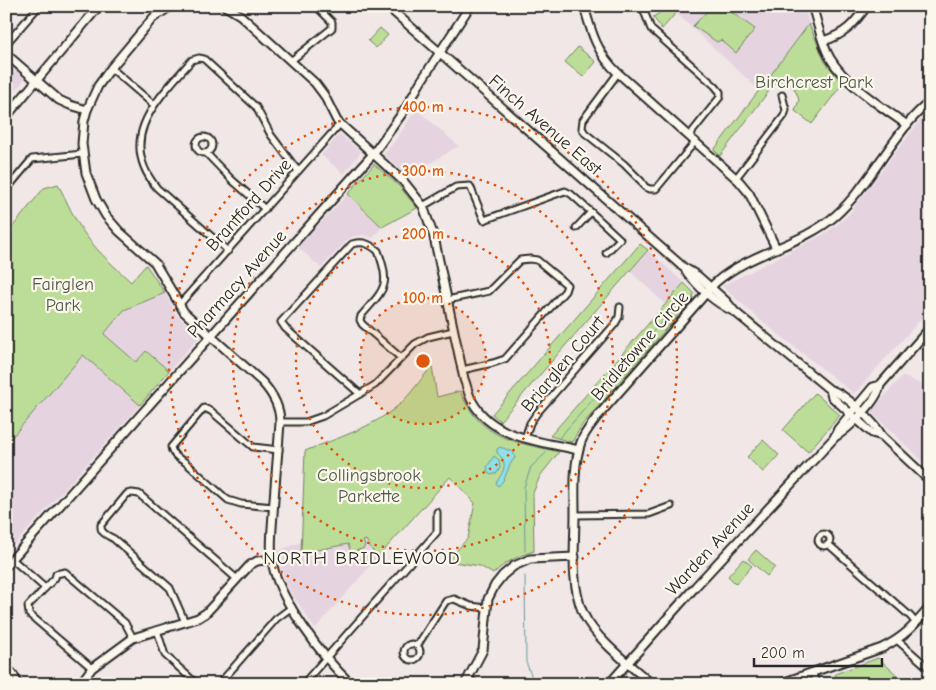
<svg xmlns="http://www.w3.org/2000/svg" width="936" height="690" viewBox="0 0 936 690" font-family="'Comic Neue',sans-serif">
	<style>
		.built { fill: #e5d4e0 }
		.green { fill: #bcdd97; stroke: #748461 }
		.water { fill: #8fe0e8; stroke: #67989c }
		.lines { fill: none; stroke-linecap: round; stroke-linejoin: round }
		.stream { stroke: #67989c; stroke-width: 1 }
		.street-casing { stroke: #2b2b2b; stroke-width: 9 }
		.secondary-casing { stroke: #2b2b2b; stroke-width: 11 }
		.street { stroke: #fbf7ec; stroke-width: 5 }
		.secondary { stroke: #fbf7ec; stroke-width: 7 }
		.ring { fill: none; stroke: #df570e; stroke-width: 2.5; stroke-dasharray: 2.5 5 }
		.labels { text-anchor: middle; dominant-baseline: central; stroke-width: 4.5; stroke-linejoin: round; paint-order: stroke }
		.park-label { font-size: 18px; fill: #4f5846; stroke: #fbf7ec }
		.street-label { font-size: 18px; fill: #2b2b2b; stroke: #fbf7ec }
		.neighbourhood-label { font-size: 19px; letter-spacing: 1px; fill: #2b2b2b; stroke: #fbf7ec }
		.centre { fill: #df570e; stroke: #fbf7ec; stroke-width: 2.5 }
		.ring-label { font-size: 15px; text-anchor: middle; font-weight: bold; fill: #df570e; stroke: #fbf7ec; stroke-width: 4.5; stroke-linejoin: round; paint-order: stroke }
	</style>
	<rect width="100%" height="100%" fill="#f1e7e7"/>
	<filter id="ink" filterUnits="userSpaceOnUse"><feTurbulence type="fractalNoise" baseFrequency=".02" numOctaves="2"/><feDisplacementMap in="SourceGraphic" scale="10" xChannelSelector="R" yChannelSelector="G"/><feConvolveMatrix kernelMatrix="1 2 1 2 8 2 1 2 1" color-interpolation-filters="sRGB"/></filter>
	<g filter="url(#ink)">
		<g class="built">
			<polygon points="682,6 804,6 809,24 759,90 676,13"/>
			<polygon points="6,62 25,79 6,101"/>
			<polygon points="416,109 459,146 408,176 384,154 397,138"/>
			<polygon points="930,112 930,309 854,394 758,318 722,286 824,234 837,225 849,214 922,118"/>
			<polygon points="340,134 361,152 344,174 321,155"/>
			<polygon points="348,194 382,227 373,238 364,235 354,236 348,239 321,268 298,247"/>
			<polygon points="648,250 684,283 665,304 630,271"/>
			<polygon points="165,293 176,314 200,336 169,371 146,351 136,362 104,334 124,310"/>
			<polygon points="83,355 140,405 6,554 6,444"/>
			<polygon points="902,376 930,388 930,468 871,412"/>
			<polygon points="366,540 377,558 315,629 288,588 283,575 278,551 301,542 301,553"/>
		</g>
		<g class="green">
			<polygon points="671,6 682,6 662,29 653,17"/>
			<polygon points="712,6 723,6 755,29 736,53 721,40 717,42 693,26"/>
			<path d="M809,24L825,62L843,83L812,124L795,111L799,100C795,87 791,83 777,80L720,156L714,150Z"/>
			<polygon points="380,28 388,35 376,48 368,41"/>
			<polygon points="578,47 596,62 583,77 565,62"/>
			<polygon points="374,164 399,186 417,208 382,227 348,194"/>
			<path d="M58,184C67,202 75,221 87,237C99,253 116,268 131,282L146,265L165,293L124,310L104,334L136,362L146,351L169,371L140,405L83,355L6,444V235L44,188Z"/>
			<polygon points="640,244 648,250 500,421 492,414"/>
			<polygon points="684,283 694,293 693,298 582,425 572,442 550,436"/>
			<path d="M432,366L437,397L460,391C481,440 513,441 559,452L540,476L533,493L534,551C518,556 505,562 493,574L480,566L447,561L468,538L475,503L450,477L377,558L366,540L363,541L365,545L364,548L351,553L348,544L301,553L305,451C337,438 372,428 399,405C411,394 421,379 432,366Z"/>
			<polygon points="815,393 840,415 808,452 783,430"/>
			<polygon points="763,440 779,455 763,472 747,457"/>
			<polygon points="756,550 775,567 767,576 748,559"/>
			<polygon points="743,559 752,566 736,584 728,576"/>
			<polygon points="878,658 907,684 840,684 835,674"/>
		</g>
		<g class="water">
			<path d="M500,447L513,452L515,458C507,465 507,480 498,486L496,483C504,471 509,463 497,453V449Z"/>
			<polygon points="494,456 499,460 500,468 497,473 491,475 486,471 488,470 487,467"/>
		</g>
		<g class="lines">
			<g class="stream">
				<polyline points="559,438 680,301"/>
				<polyline points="525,551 524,487 531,467 546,453"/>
				<polyline points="525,576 526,662 531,675 538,684"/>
			</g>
			<defs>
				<g id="street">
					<polyline points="642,6 651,29 715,86 720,92 720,97 689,136"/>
					<polyline points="6,44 39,6"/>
					<polyline points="292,60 332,28 332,22 316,6"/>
					<polyline points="111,68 154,105"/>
					<polyline points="618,73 583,120 582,128 585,133 624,164 641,181 645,187 650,189 656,189 695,142"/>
					<circle cx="204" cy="145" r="8"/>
					<polyline points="206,153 232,180 265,209"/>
					<polyline points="736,178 784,116 786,110 782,95"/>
					<polyline points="6,190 32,159 83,154"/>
					<polyline points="423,206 456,187 470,186 484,220 565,191 571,194 591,212 576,228"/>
					<polyline points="591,212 620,239 606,253"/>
					<path d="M228,251L157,188C115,137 159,98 192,60L199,58L204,59L256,107L271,135L298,171"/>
					<polyline points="447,300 489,291 520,260 530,259 537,260 567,285 565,291 505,359 493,363 462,370"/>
					<polyline points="179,305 340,124"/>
					<path d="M360,394L285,328L281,322L352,244C364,241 370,244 378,251C392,287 383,290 361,316L360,320L362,324L401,358"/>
					<polyline points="280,422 306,422 323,416 375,385 415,344 428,337 453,331"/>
					<polyline points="525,438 530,423 537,413 615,324 619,317 620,307"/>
					<path d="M274,507L241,504L228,500L185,462C179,459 172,455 171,447L204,408L211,411L253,447L279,450"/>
					<polyline points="575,515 649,514 671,506"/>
					<circle cx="824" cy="540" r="6"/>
					<polyline points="828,544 910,616 916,623"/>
					<polyline points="12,559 45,588"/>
					<path d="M185,622L170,588L114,539C107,535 100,533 101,525L127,494L132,493L139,494L237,579"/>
					<polyline points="157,630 165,655 197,684"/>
					<polyline points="897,640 930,669"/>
					<circle cx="412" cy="652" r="8"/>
					<polyline points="417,646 446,601 454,599 471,606 486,608"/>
					<polyline points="6,666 14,674 19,684"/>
					<polyline points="92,668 29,614 28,606 55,578 56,574 65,572 125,623 133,638"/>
					<polyline points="812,672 817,684"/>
					<polyline points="468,679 477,684"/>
					<polyline points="219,684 276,619 292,607"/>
					<polyline points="303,684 437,532 437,512"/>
				</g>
				<g id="secondary">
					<path d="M171,6L153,18L111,68L98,86L87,110L84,121L82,144L86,173L96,199L106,216L119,231L155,263L184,312L262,382C273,394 280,406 280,422C278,453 275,483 273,514C272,529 270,545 272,560C276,596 324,659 351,684"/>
					<path d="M225,6L240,15L315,83L324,95L337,121L404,182L423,206L434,237L464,379C467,386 468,394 472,401C493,439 540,441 579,450"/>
					<path d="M387,6L683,267L698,276L726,301L735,312L830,390C845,393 875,423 882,436L930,481"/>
					<path d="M584,6C591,32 598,55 618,73L739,181L749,193L776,248"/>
					<path d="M812,6C818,23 821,43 830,58C845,84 882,107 907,125"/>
					<path d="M823,41C846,34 853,25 867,6"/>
					<polyline points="6,54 59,100 70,105 87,110"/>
					<polyline points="6,117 99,6"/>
					<path d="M686,271C699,288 714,302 733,311"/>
					<polyline points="830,390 832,397 872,433 882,436"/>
					<polyline points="835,436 838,429 873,387 880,385"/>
					<polyline points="6,566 373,154 406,108 420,83 470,6"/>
					<polyline points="80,684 92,668 133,638 198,618 206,613 250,565 257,561 272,559"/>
					<polyline points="465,684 483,650 488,599 495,585 503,575 514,566 530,559 575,557"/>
					<path d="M609,684L696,586L835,437C848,429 878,401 880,385L930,328"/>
					<path d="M652,684C630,665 595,639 583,613C570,583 575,546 575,514C575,490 573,466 581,442C584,433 592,424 597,417L715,283C750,252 800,246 835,216C859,195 877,164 896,139C906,125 916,112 930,102"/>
					<path d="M779,684L882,648C904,637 914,626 930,607"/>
				</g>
			</defs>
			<use href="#street" class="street-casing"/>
			<use href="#secondary" class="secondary-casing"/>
			<use href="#street" class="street"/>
			<use href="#secondary" class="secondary"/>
		</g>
	</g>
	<circle cx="423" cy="361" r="63" fill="#df570e" fill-opacity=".12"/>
	<g class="ring">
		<circle cx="423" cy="361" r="63"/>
		<circle cx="423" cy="361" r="127"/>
		<circle cx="423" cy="361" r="190"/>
		<circle cx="423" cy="361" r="254"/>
	</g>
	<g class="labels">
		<g class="park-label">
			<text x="814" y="82">Birchcrest Park</text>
			<text x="63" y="284">Fairglen<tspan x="63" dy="21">Park</tspan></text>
			<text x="369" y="475">Collingsbrook<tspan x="369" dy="21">Parkette</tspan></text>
		</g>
		<g class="street-label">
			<text transform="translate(545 125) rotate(41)">Finch Avenue East</text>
			<text transform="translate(249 205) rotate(-48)">Brantford Drive</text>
			<text transform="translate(237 284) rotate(-48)">Pharmacy Avenue</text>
			<text transform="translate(640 346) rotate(-49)">Bridletowne Circle</text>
			<text transform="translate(563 364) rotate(-50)">Briarglen Court</text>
			<text transform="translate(710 549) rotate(-47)">Warden Avenue</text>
		</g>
		<g class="neighbourhood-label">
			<text x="362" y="558">NORTH BRIDLEWOOD</text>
		</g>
	</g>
	<circle cx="423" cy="361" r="8" class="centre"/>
	<g class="ring-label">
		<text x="423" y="112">400 m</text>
		<text x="423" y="176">300 m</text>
		<text x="423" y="239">200 m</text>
		<text x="423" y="303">100 m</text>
	</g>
	<rect width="936" height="690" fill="none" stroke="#fbf7ec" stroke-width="25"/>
	<rect x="12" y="12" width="911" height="665" fill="none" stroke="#2b2b2b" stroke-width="2" filter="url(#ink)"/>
	<path d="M754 658v8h128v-8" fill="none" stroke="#2b2b2b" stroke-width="2.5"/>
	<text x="761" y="658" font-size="15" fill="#2b2b2b" stroke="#fbf7ec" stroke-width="4" paint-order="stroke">200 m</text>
</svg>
